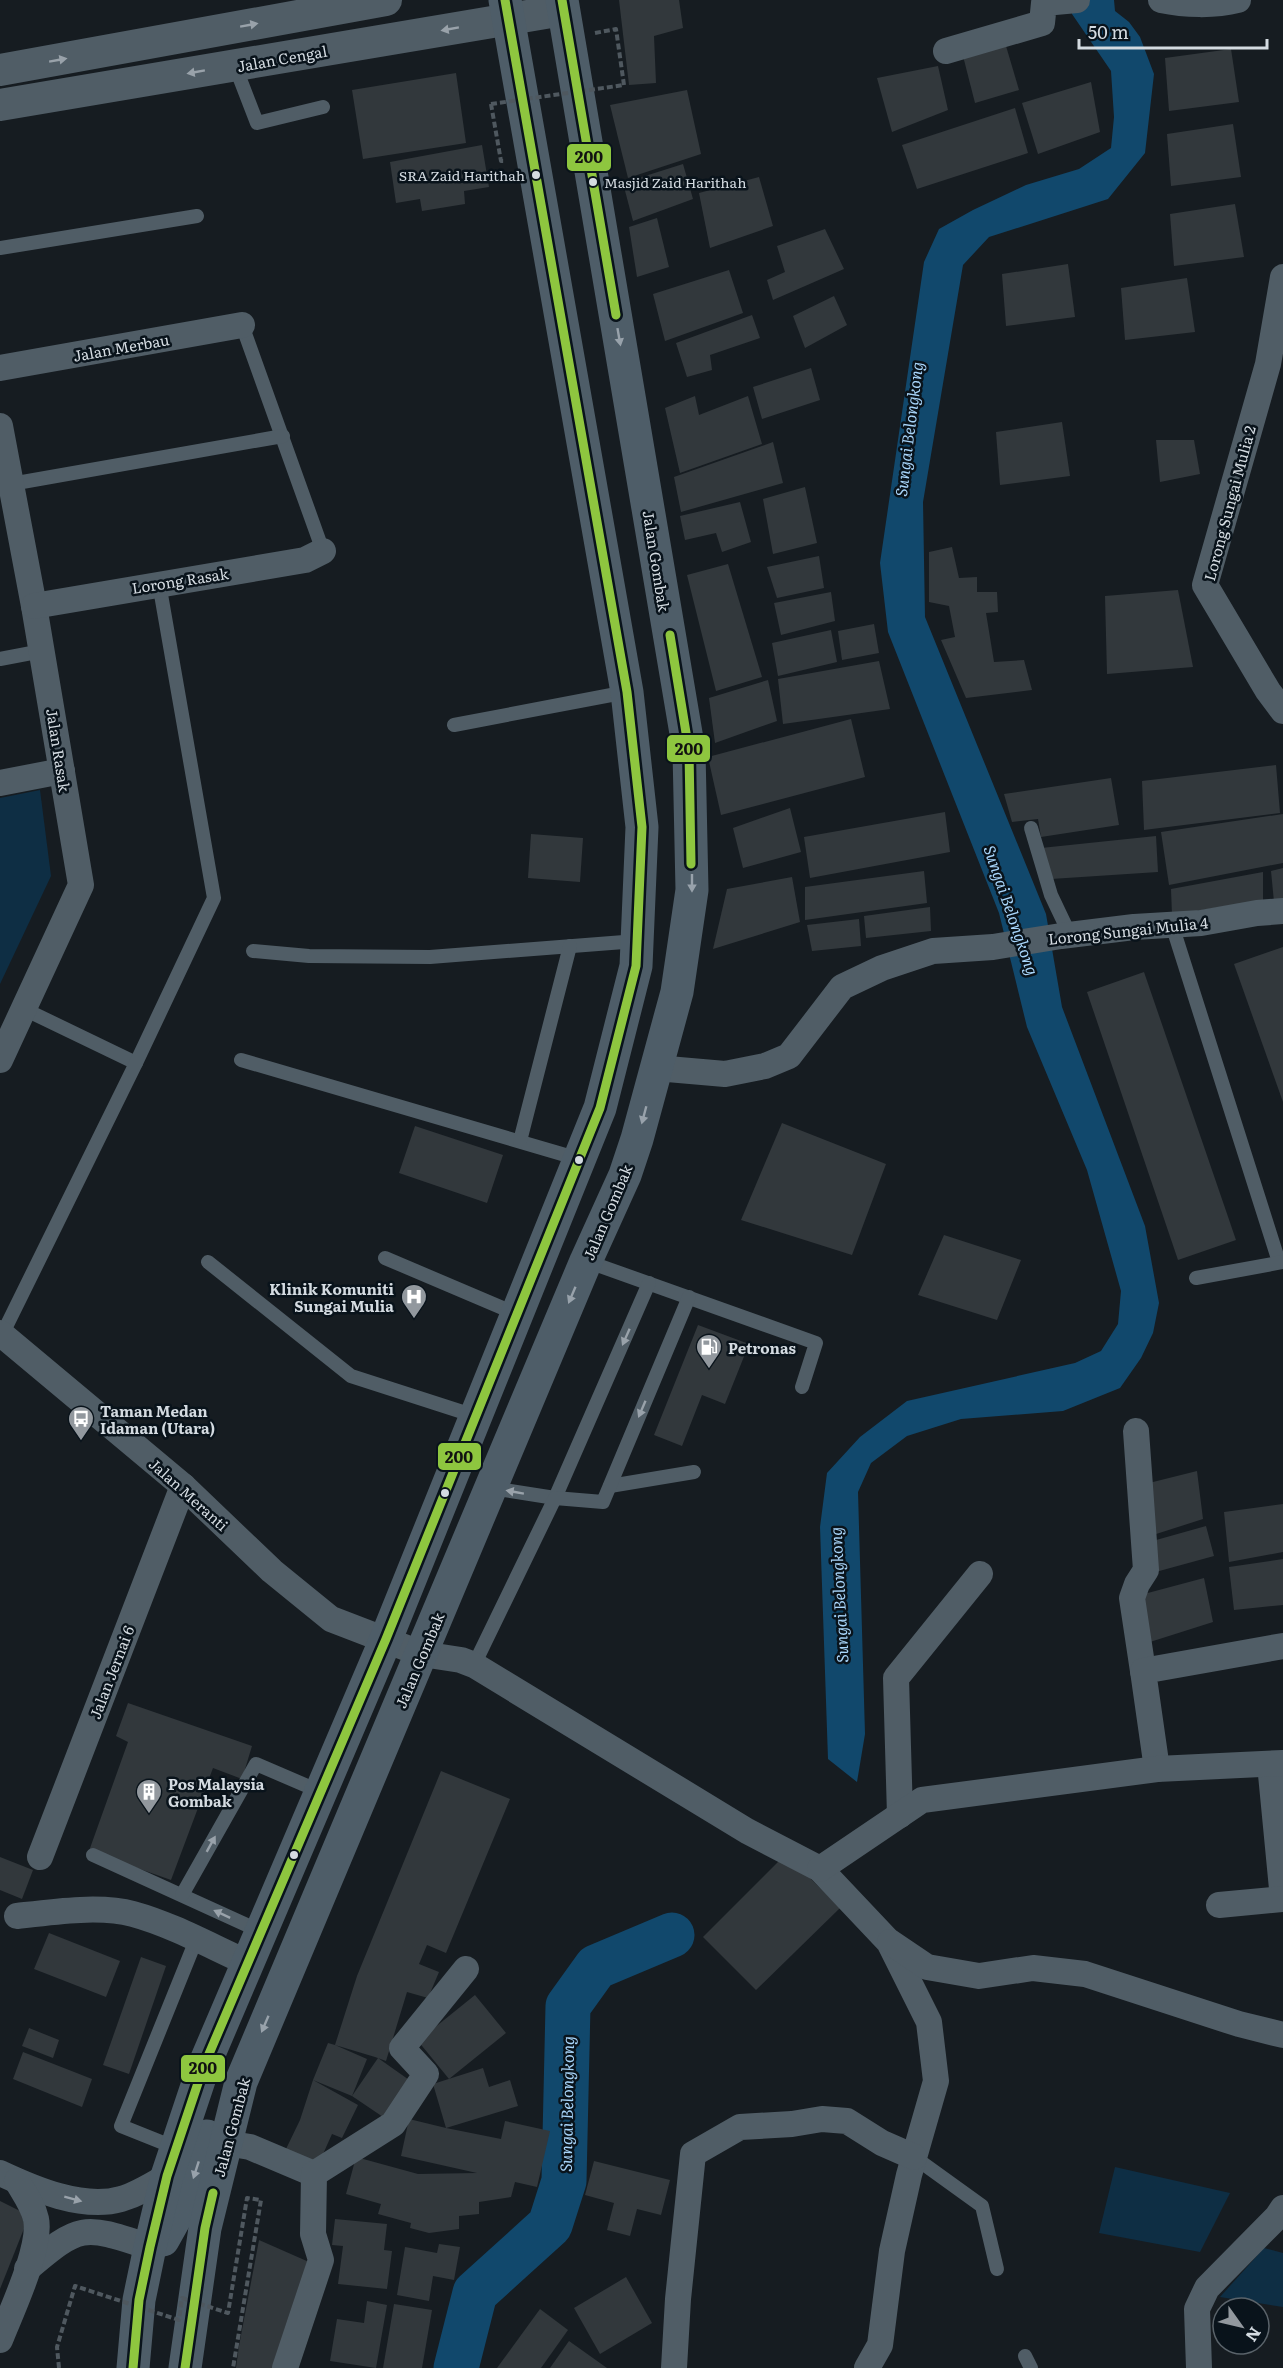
<svg xmlns="http://www.w3.org/2000/svg" width="1283" height="2368" viewBox="0 0 1283 2368" font-family="Literata,serif">
	<style>
		.green { fill: #0e2e44 }
		.water { fill: #11486c }
		.lines { fill: none; stroke-linecap: round; stroke-linejoin: round }
		.river { stroke: #11486c; stroke-width: 45 }
		.building { fill: #32383c }
		.path { stroke: #4f585f; stroke-width: 4; stroke-dasharray: 6 3; stroke-linecap: butt }
		.service { stroke: #505d66; stroke-width: 14 }
		.minor { stroke: #505d66; stroke-width: 26 }
		.tertiary { stroke: #505d66; stroke-width: 32 }
		.primary { stroke: #4e5d68; stroke-width: 33 }
		.path-bridge { stroke: #4f585f; stroke-width: 4; stroke-dasharray: 6 3; stroke-linecap: butt }
		.bus-1-casing { stroke: #09131b; stroke-width: 14 }
		.bus-1 { stroke: #8ec63f; stroke-width: 9 }
		.oneway { fill: #99a2aa }
		.oneway2 { fill: #98a2ab }
		.bus-dot { fill: #d4dbe1; stroke: #09131b; stroke-width: 2 }
		.labels { text-anchor: middle; dominant-baseline: central; stroke-width: 5; stroke-linejoin: round; paint-order: stroke }
		.bus-label { font-size: 14px; fill: #d4dbe1; stroke: #09131b; text-anchor: end }
		.street-label { font-size: 15px; fill: #d4dbe1; stroke: #09131b }
		.poi-label { font-size: 15px; font-weight: bold; fill: #d4dbe1; stroke: #09131b; text-anchor: start }
		.water-label { font-size: 16px; font-style: italic; fill: #a8d5fa; stroke: #09131b }
		.line-badge { stroke: #09131b; stroke-width: 2 }
		.pale-badge-label { font-size: 16px; text-anchor: middle; font-weight: bold; fill: #111 }
	</style>
	<rect width="100%" height="100%" fill="#161c21"/>
	<g class="green">
		<polygon points="40,790 51,876 0,984 0,798"/>
		<polygon points="1115,2167 1230,2193 1200,2252 1099,2233"/>
		<polygon points="1264,2248 1283,2253 1283,2307 1220,2297"/>
	</g>
	<polygon class="water" points="1071,0 1114,0 1115,11 1129,22 1140,37 1154,74 1145,153 1108,199 989,237 963,265 923,502 925,617 1046,914 1062,1007 1145,1226 1159,1303 1153,1333 1141,1358 1120,1388 1063,1411 961,1419 907,1436 871,1463 858,1492 865,1734 857,1782 828,1759 820,1527 827,1473 860,1437 907,1401 1075,1363 1101,1351 1118,1324 1121,1291 1087,1170 1027,1027 999,913 888,632 880,563 924,262 939,229 973,210 1026,185 1079,169 1111,148 1114,117 1111,71 1072,14"/>
	<g class="lines">
		<polyline class="river" points="456,2368 475,2293 550,2225 564,2181 568,2006 596,1967 672,1935"/>
	</g>
	<g class="building">
		<polygon points="619,0 679,0 683,28 654,36 656,83 629,85"/>
		<polygon points="1006,46 1019,90 975,103 963,56"/>
		<polygon points="1231,49 1239,102 1169,111 1165,58"/>
		<polygon points="938,66 948,110 892,132 877,78"/>
		<polygon points="456,73 466,143 363,159 352,90"/>
		<polygon points="1091,82 1100,132 1038,154 1022,103"/>
		<polygon points="687,90 701,154 628,178 610,105"/>
		<polygon points="1015,108 1028,153 917,189 902,145"/>
		<polygon points="1233,124 1241,177 1171,186 1167,134"/>
		<polygon points="482,145 489,187 464,191 465,204 422,211 420,199 396,203 390,162"/>
		<polygon points="683,164 693,199 633,221 623,183"/>
		<polygon points="759,177 773,226 710,248 699,193"/>
		<polygon points="1235,204 1244,257 1174,266 1170,214"/>
		<polygon points="657,218 669,267 637,277 629,227"/>
		<polygon points="825,229 844,269 773,300 767,280 785,272 777,246"/>
		<polygon points="1068,264 1075,317 1006,326 1002,274"/>
		<polygon points="729,270 743,313 665,341 653,294"/>
		<polygon points="1187,278 1195,332 1125,340 1121,288"/>
		<polygon points="834,296 847,325 805,348 793,316"/>
		<polygon points="752,315 760,338 710,355 712,370 687,377 676,343"/>
		<polygon points="811,368 820,400 762,419 753,387"/>
		<polygon points="695,396 699,415 748,396 762,444 680,473 665,408"/>
		<polygon points="1062,422 1070,476 1000,485 996,432"/>
		<polygon points="1156,440 1194,440 1200,474 1160,482"/>
		<polygon points="773,442 783,483 681,512 674,477"/>
		<polygon points="805,487 817,543 773,554 763,499"/>
		<polygon points="740,502 751,542 722,552 716,533 685,540 680,516"/>
		<polygon points="952,547 959,578 977,577 977,592 997,592 998,612 986,613 994,662 1024,660 1032,690 966,698 941,640 955,637 949,606 929,602 929,552"/>
		<polygon points="819,556 824,588 777,598 767,567"/>
		<polygon points="728,564 762,677 716,691 687,575"/>
		<polygon points="1178,590 1193,667 1107,674 1105,596"/>
		<polygon points="831,592 835,621 781,635 774,603"/>
		<polygon points="874,624 879,653 842,660 838,631"/>
		<polygon points="831,630 837,662 778,676 772,643"/>
		<polygon points="879,661 890,709 783,724 778,679"/>
		<polygon points="768,680 777,721 715,743 709,698"/>
		<polygon points="851,719 865,777 721,815 708,757"/>
		<polygon points="1276,765 1280,813 1144,830 1142,781"/>
		<polygon points="1111,778 1119,825 1041,837 1038,819 1012,822 1004,794"/>
		<polygon points="790,808 801,852 743,868 733,828"/>
		<polygon points="945,812 950,852 810,878 804,837"/>
		<polygon points="1283,814 1283,863 1169,885 1161,832"/>
		<polygon points="531,834 583,838 580,882 528,878"/>
		<polygon points="1156,836 1158,872 1051,879 1041,848"/>
		<polygon points="1283,868 1283,901 1274,902 1271,871"/>
		<polygon points="924,871 927,903 805,920 805,887"/>
		<polygon points="1263,872 1263,900 1172,915 1171,889"/>
		<polygon points="792,877 800,922 713,949 727,889"/>
		<polygon points="930,907 931,931 866,938 864,916"/>
		<polygon points="859,919 861,946 812,951 807,925"/>
		<polygon points="1283,947 1283,1102 1234,964"/>
		<polygon points="1144,972 1236,1240 1178,1260 1087,992"/>
		<polygon points="782,1123 886,1164 852,1255 741,1220"/>
		<polygon points="415,1126 503,1155 487,1203 399,1173"/>
		<polygon points="944,1235 1021,1260 997,1320 918,1295"/>
		<polygon points="698,1325 749,1344 725,1404 702,1395 682,1446 654,1435"/>
		<polygon points="1197,1471 1203,1519 1153,1535 1145,1484"/>
		<polygon points="1283,1504 1283,1552 1229,1562 1224,1512"/>
		<polygon points="1206,1526 1214,1556 1152,1573 1149,1542"/>
		<polygon points="1283,1559 1283,1605 1234,1610 1229,1567"/>
		<polygon points="1204,1578 1213,1622 1150,1642 1144,1594"/>
		<polygon points="128,1703 252,1746 242,1779 213,1768 171,1880 89,1851 128,1742 116,1736"/>
		<polygon points="441,1771 510,1799 446,1953 427,1945 419,1964 439,1972 428,1998 407,1992 386,2061 375,2057 335,2045 367,2059 352,2096 378,2058 412,2082 386,2119 352,2096 313,2080 358,2105 342,2138 332,2134 319,2163 286,2149 300,2120 313,2080 328,2043 335,2045 357,1976"/>
		<polygon points="786,1854 840,1908 756,1990 703,1937"/>
		<polygon points="0,1857 33,1870 22,1899 0,1890"/>
		<polygon points="49,1933 120,1961 106,1997 34,1969"/>
		<polygon points="141,1957 166,1966 129,2074 103,2065"/>
		<polygon points="475,1995 506,2033 449,2079 418,2041"/>
		<polygon points="29,2028 59,2040 53,2058 22,2046"/>
		<polygon points="23,2052 92,2079 82,2107 13,2079"/>
		<polygon points="483,2068 489,2087 510,2080 518,2106 446,2128 501,2139 505,2121 550,2131 537,2187 515,2182 511,2197 479,2202 479,2214 459,2216 459,2229 429,2233 410,2228 411,2223 378,2214 381,2204 346,2194 356,2157 418,2174 477,2173 401,2156 409,2119 446,2128 433,2084"/>
		<polygon points="594,2161 670,2180 661,2215 637,2209 630,2236 607,2230 614,2203 585,2195"/>
		<polygon points="0,2201 20,2211 25,2226 0,2289"/>
		<polygon points="335,2219 387,2224 384,2250 392,2251 387,2289 338,2284 343,2246 332,2245"/>
		<polygon points="259,2240 309,2262 273,2368 236,2368 239,2346"/>
		<polygon points="439,2244 460,2247 454,2280 433,2276 429,2301 397,2295 405,2247 437,2253"/>
		<polygon points="626,2277 652,2323 600,2354 574,2308"/>
		<polygon points="367,2301 387,2305 376,2368 330,2361 337,2319 364,2323"/>
		<polygon points="394,2304 432,2310 422,2368 383,2368"/>
		<polygon points="540,2309 568,2330 541,2368 497,2368"/>
		<polygon points="569,2341 607,2368 550,2368"/>
	</g>
	<g class="lines">
		<g class="path">
			<polyline points="595,33 616,29 624,85"/>
			<polyline points="491,104 501,161 505,161"/>
		</g>
		<g class="service">
			<polyline points="235,66 257,123 323,107"/>
			<polyline points="0,248 197,216"/>
			<polyline points="242,325 323,551"/>
			<polyline points="11,484 283,436"/>
			<polyline points="0,659 42,651"/>
			<polyline points="454,725 627,692"/>
			<polyline points="1031,828 1051,895 1070,935"/>
			<polyline points="1172,925 1279,1262"/>
			<polyline points="253,951 309,956 430,957 637,941"/>
			<polyline points="24,1009 136,1063"/>
			<polyline points="241,1060 579,1159"/>
			<polyline points="520,1141 570,946"/>
			<polyline points="385,1258 517,1314"/>
			<polyline points="586,1261 816,1343 802,1387"/>
			<polyline points="208,1262 351,1376 475,1416"/>
			<polyline points="1196,1278 1283,1262"/>
			<polyline points="2,1335 136,1063 214,898 159,583"/>
			<polyline points="610,1486 694,1472"/>
			<polyline points="492,1488 555,1498 649,1283"/>
			<polyline points="474,1665 555,1498 603,1502 689,1297"/>
			<polyline points="93,1855 262,1932"/>
			<polyline points="182,1895 256,1764 319,1791"/>
			<polyline points="176,2148 121,2126 196,1940"/>
			<polyline points="914,2157 982,2206 997,2269"/>
			<polyline points="1025,2356 1031,2368"/>
		</g>
		<g class="minor">
			<path d="M1161,0C1185,5 1214,6 1238,0"/>
			<polyline points="946,51 1042,23 1044,3 1077,0"/>
			<polyline points="1283,277 1268,364 1205,585 1268,691 1283,711"/>
			<polyline points="0,368 242,325"/>
			<polyline points="0,426 34,606 81,885 0,1060"/>
			<polyline points="34,606 305,560 323,551"/>
			<polyline points="0,783 62,771"/>
			<polyline points="656,1068 725,1074 765,1066 789,1056 842,987 882,968 933,951 993,947 1061,936 1134,927 1201,923 1257,913 1283,911"/>
			<polyline points="0,1333 183,1486 272,1571 331,1619 422,1654 461,1660 474,1665 747,1831 820,1869 889,1942 929,2022 936,2081 909,2175 892,2251 880,2345 867,2368"/>
			<polyline points="1136,1431 1146,1570 1137,1584 1132,1598 1143,1671"/>
			<polyline points="1270,1764 1283,1899"/>
			<polyline points="1157,1769 1143,1671 1283,1646"/>
			<polyline points="900,1815 896,1678 980,1574"/>
			<polyline points="40,1857 183,1486"/>
			<polyline points="820,1869 922,1800 1157,1769 1283,1763"/>
			<polyline points="1219,1905 1283,1899"/>
			<path d="M17,1916C51,1912 100,1905 133,1914C173,1925 210,1946 248,1963"/>
			<polyline points="890,1942 927,1967 979,1976 1033,1968 1085,1974 1239,2024 1283,2035"/>
			<polyline points="226,2143 250,2147 314,2174"/>
			<path d="M0,2173C34,2189 83,2210 121,2199C138,2194 152,2185 167,2176"/>
			<path d="M27,2269C81,2223 83,2225 150,2247"/>
			<path d="M0,2340C11,2312 42,2247 36,2219C33,2205 24,2193 17,2181"/>
			<polyline points="285,2368 321,2260 313,2234 314,2174 393,2124 426,2074 402,2048 466,1969"/>
			<polyline points="674,2368 678,2299 693,2154 740,2127 792,2124 822,2119 847,2121 882,2143 914,2157"/>
			<polyline points="1199,2368 1197,2309 1207,2288 1277,2217 1283,2208"/>
		</g>
		<g class="tertiary">
			<polyline points="0,70 386,0"/>
			<polyline points="0,105 563,10"/>
		</g>
		<g class="primary">
			<polyline points="163,2240 187,2197 207,2136"/>
			<polyline points="133,2368 139,2300 150,2247 167,2176 203,2068 386,1639 600,1108 636,966 642,827 627,692 505,0"/>
			<polyline points="185,2368 205,2228 241,2082 586,1261 625,1175 637,1139 677,992 692,890 689,751 562,0"/>
		</g>
		<g class="path-bridge">
			<polyline points="491,104 624,85"/>
			<polyline points="59,2368 57,2347 75,2286 179,2320 182,2298 228,2313 247,2198 261,2200 233,2368"/>
		</g>
		<defs>
			<g id="bus-1">
				<polyline points="562,0 616,315"/>
				<polyline points="670,635 689,751 691,864"/>
				<polyline points="133,2368 139,2300 150,2247 167,2176 203,2068 386,1639 600,1108 636,966 642,827 627,692 505,0"/>
				<polyline points="185,2368 205,2228 213,2193"/>
			</g>
		</defs>
		<use href="#bus-1" class="bus-1-casing"/>
		<use href="#bus-1" class="bus-1"/>
	</g>
	<defs><path id="oneway-solid" d="M-6-.8H1V-3.2L6.5 0L1 3.2V.8H-6Z" transform="scale(1.5)"/></defs>
	<g class="oneway">
		<use href="#oneway-solid" transform="translate(249 25) rotate(-10)"/>
		<use href="#oneway-solid" transform="translate(450 29) rotate(170)"/>
		<use href="#oneway-solid" transform="translate(58 60) rotate(-10)"/>
		<use href="#oneway-solid" transform="translate(196 72) rotate(170)"/>
		<use href="#oneway-solid" transform="translate(626 1337) rotate(114)"/>
		<use href="#oneway-solid" transform="translate(642 1409) rotate(113)"/>
		<use href="#oneway-solid" transform="translate(515 1492) rotate(-170)"/>
		<use href="#oneway-solid" transform="translate(211 1844) rotate(-61)"/>
		<use href="#oneway-solid" transform="translate(222 1914) rotate(-155)"/>
		<use href="#oneway-solid" transform="translate(73 2199) rotate(15)"/>
	</g>
	<g class="oneway2">
		<use href="#oneway-solid" transform="translate(619 337) rotate(80)"/>
		<use href="#oneway-solid" transform="translate(692 883) rotate(90)"/>
		<use href="#oneway-solid" transform="translate(644 1115) rotate(105)"/>
		<use href="#oneway-solid" transform="translate(572 1295) rotate(113)"/>
		<use href="#oneway-solid" transform="translate(265 2024) rotate(113)"/>
		<use href="#oneway-solid" transform="translate(196 2170) rotate(108)"/>
	</g>
	<defs>
		<symbol id="hospital-pin" viewBox="-11 -11 22 30"><path d="M0 17L-7.5 6A9.5 9.5 0 1 1 7.5 6Z" fill="#92989e" stroke="#09131b"/><path d="M-5-5h3v3.5h4V-5h3V5h-3V1.5h-4V5h-3Z" fill="#fff"/></symbol>
		<symbol id="fuel-pin" viewBox="-11 -11 22 30"><path d="M0 17L-7.5 6A9.5 9.5 0 1 1 7.5 6Z" fill="#92989e" stroke="#09131b"/><path d="M-5.5-6h7V0h2V4h1.3V-2.5L3-4.5l.8-.8L6-3V5H2.5V1h-1V6h-7ZM-4.2-4.7v3.2H.2V-4.7Z" fill="#fff"/></symbol>
		<symbol id="bus-pin" viewBox="-11 -11 22 30"><path d="M0 17L-7.5 6A9.5 9.5 0 1 1 7.5 6Z" fill="#92989e" stroke="#09131b"/><path d="M-5-6H5V4H4V6H2V4H-2V6H-4V4H-5ZM-3.5-4V0h7V-4ZM-3.5 1.2v1.5H-2V1.2ZM2 1.2v1.5H3.5V1.2Z" fill="#fff"/></symbol>
		<symbol id="building-pin" viewBox="-11 -11 22 30"><path d="M0 17L-7.5 6A9.5 9.5 0 1 1 7.5 6Z" fill="#92989e" stroke="#09131b"/><path d="M-4-6H4V6H1V3H-1V6H-4ZM-2.5-4.3h1.7v1.8h-1.7ZM.8-4.3h1.7v1.8H.8ZM-2.5-1h1.7V.8h-1.7ZM.8-1h1.7V.8H.8Z" fill="#fff"/></symbol>
	</defs>
	<g fill-rule="evenodd">
		<use href="#hospital-pin" x="399" y="1282" width="30" height="40"/>
		<use href="#fuel-pin" x="694" y="1332" width="30" height="40"/>
		<use href="#bus-pin" x="66" y="1404" width="30" height="40"/>
		<use href="#building-pin" x="134" y="1777" width="30" height="40"/>
	</g>
	<g class="bus-dot">
		<circle cx="536" cy="175" r="5"/>
		<circle cx="593" cy="182" r="5"/>
		<circle cx="579" cy="1160" r="5"/>
		<circle cx="445" cy="1493" r="5"/>
		<circle cx="294" cy="1855" r="5"/>
	</g>
	<g class="labels">
		<g class="bus-label">
			<text x="525" y="175">SRA Zaid Harithah</text>
			<text x="604" y="182" text-anchor="start">Masjid Zaid Harithah</text>
		</g>
		<g class="street-label">
			<text transform="translate(282 58) rotate(-10)">Jalan Cengal</text>
			<text transform="translate(121 347) rotate(-10)">Jalan Merbau</text>
			<text transform="translate(1229 503) rotate(-75)">Lorong Sungai Mulia 2</text>
			<text transform="translate(657 561) rotate(81)">Jalan Gombak</text>
			<text transform="translate(180 580) rotate(-9)">Lorong Rasak</text>
			<text transform="translate(59 750) rotate(81)">Jalan Rasak</text>
			<text transform="translate(1128 930) rotate(-6)">Lorong Sungai Mulia 4</text>
			<text transform="translate(607 1212) rotate(-67)">Jalan Gombak</text>
			<text transform="translate(189 1494) rotate(42)">Jalan Meranti</text>
			<text transform="translate(419 1660) rotate(-67)">Jalan Gombak</text>
			<text transform="translate(111 1672) rotate(-69)">Jalan Jernai 6</text>
			<text transform="translate(231 2127) rotate(-75)">Jalan Gombak</text>
		</g>
		<g class="poi-label">
			<text x="394" y="1288" text-anchor="end">Klinik Komuniti<tspan x="394" dy="17">Sungai Mulia</tspan></text>
			<text x="728" y="1347">Petronas</text>
			<text x="100" y="1410">Taman Medan<tspan x="100" dy="17">Idaman (Utara)</tspan></text>
			<text x="168" y="1783">Pos Malaysia<tspan x="168" dy="17">Gombak</tspan></text>
		</g>
		<g class="water-label">
			<text transform="translate(908 429) rotate(-83)">Sungai Belongkong</text>
			<text transform="translate(1012 910) rotate(71)">Sungai Belongkong</text>
			<text transform="translate(838 1595) rotate(-93)">Sungai Belongkong</text>
			<text transform="translate(566 2104) rotate(-89)">Sungai Belongkong</text>
		</g>
	</g>
	<g class="line-badge">
		<rect x="566" y="143" width="46" height="29" rx="6" fill="#8ec63f"/>
		<rect x="666" y="734" width="45" height="29" rx="6" fill="#8ec63f"/>
		<rect x="437" y="1442" width="45" height="29" rx="6" fill="#8ec63f"/>
		<rect x="180" y="2054" width="46" height="29" rx="6" fill="#8ec63f"/>
	</g>
	<g class="pale-badge-label">
		<text x="589" y="163">200</text>
		<text x="689" y="755">200</text>
		<text x="459" y="1463">200</text>
		<text x="203" y="2074">200</text>
	</g>
	<g transform="translate(1241 2326) rotate(124)"><circle r="28" fill="#09131b" stroke="#5a636a" stroke-width="1.5"/>
	<path d="M0-4.5L10 22L0 15L-10 22Z" fill="#92989e"/>
	<text y="-9" font-size="16" font-weight="bold" text-anchor="middle" fill="#d4dbe1">N</text>
	</g>
	<path d="M1079 39v9h188v-9" fill="none" stroke="#d4dbe1" stroke-width="3"/>
	<text x="1088" y="39" font-size="18" fill="#d4dbe1" stroke="#09131b" stroke-width="4.5" paint-order="stroke">50 m</text>
</svg>
